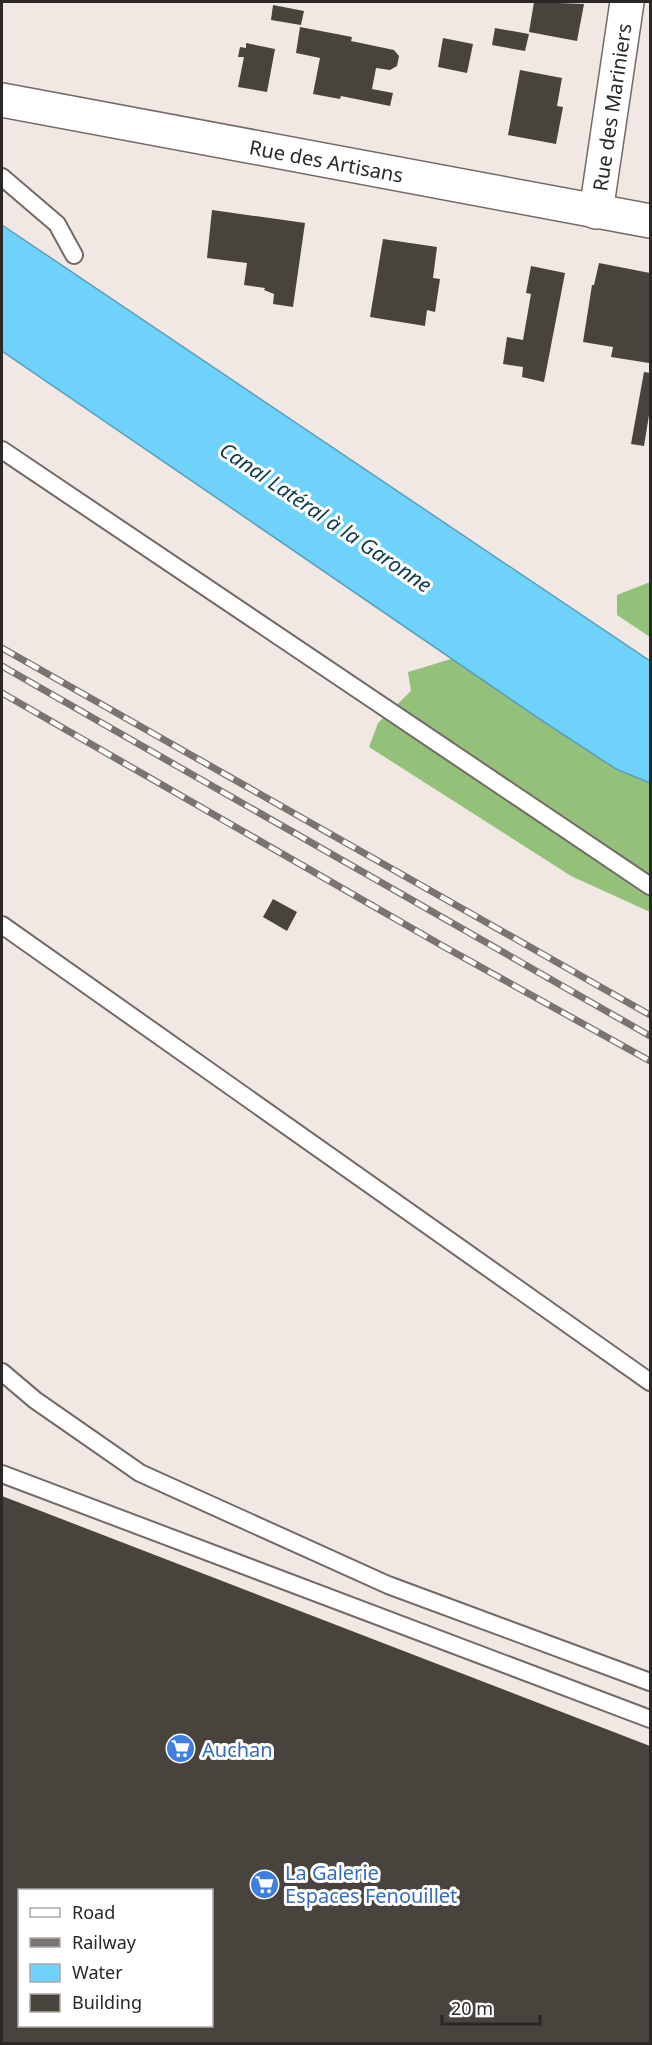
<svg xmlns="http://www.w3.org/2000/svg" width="652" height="2045" viewBox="0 0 652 2045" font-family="'Noto Sans',sans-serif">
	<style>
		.forest { fill: #93c17a }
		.water { fill: #6ed2fa; stroke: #5a9fba; stroke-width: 1.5 }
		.building { fill: #49433d; fill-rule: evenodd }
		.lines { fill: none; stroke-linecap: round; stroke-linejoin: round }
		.service-casing { stroke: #736a66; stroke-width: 20 }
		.minor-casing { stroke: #736a66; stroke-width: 36 }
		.tertiary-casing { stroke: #736a66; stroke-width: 36 }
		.service { stroke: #fff; stroke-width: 16 }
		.minor { stroke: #fff; stroke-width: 33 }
		.tertiary { stroke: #fff; stroke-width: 33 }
		.rail-casing { stroke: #7a7471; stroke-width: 7 }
		.rail { stroke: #fff; stroke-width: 4.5; stroke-dasharray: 14; stroke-linecap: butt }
		.labels { text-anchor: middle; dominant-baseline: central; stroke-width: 6; stroke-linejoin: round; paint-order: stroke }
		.street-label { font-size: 20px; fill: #2b2726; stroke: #fff }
		.shop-label { font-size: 20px; fill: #366cbe; stroke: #fff; text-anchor: start }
		.water-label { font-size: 21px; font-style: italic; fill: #103d4e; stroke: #fff }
	</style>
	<rect width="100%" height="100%" fill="#f2e8e3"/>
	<g class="forest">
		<polygon points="650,582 650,637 617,615 617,595"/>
		<polygon points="451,659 616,769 650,783 650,912 571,876 369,747 378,723 411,691 408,672"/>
	</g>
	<polygon class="water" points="2,225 650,661 650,783 616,769 544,722 2,351"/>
	<g class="building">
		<polygon points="534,2 584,4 577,41 529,32"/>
		<polygon points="273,5 304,11 301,25 271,20"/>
		<polygon points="300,27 352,37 351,41 394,50 399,56 397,66 390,70 376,68 372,89 393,93 390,106 341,96 340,99 313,94 320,58 296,53"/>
		<polygon points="495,28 529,34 525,51 492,45"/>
		<polygon points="443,38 473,44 467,73 438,67"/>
		<polygon points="246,43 275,49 267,92 238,87 244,57 238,57 240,47 246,48"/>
		<polygon points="520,70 562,78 557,106 563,107 556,144 508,135"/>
		<polygon points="212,210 305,223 293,307 273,304 274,294 264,290 265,288 244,285 247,263 207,258"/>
		<polygon points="383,239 437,247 433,278 440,279 435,312 427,310 425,326 370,317"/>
		<polygon points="599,263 650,273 649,363 611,357 613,347 583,342 592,285 594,285"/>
		<polygon points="531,266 565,273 544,382 522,377 523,367 503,364 507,337 523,340 531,294 526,293"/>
		<polygon points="644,372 650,373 650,409 644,446 631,444"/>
		<polygon points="273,899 297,912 287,931 263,917"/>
		<path d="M2,1496L650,1746V2044H2ZM20,1890H212V2026H20Z"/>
	</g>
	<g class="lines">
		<defs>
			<g id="service">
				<polyline points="2,177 57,224 74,255"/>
				<polyline points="2,450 650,886"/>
				<polyline points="2,925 650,1382"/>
				<polyline points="2,1372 35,1400 140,1473 388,1585 650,1682"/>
				<polyline points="2,1474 650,1719"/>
			</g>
			<g id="minor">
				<path id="s1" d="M596,212L627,2"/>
			</g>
			<g id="tertiary">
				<path id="s2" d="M2,100L650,221"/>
			</g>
		</defs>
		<use href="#service" class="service-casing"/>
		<use href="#minor" class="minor-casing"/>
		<use href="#tertiary" class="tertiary-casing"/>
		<use href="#service" class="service"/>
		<use href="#minor" class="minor"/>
		<use href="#tertiary" class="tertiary"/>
		<defs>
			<g id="rail">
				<polyline points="2,648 650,1015"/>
				<polyline points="2,666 650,1036"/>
				<polyline points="2,693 441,945 650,1061"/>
			</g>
		</defs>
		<use href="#rail" class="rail-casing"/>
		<use href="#rail" class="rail"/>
	</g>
	<defs>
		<symbol id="supermarket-disc" viewBox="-11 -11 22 22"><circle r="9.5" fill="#3f7fe0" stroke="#fff"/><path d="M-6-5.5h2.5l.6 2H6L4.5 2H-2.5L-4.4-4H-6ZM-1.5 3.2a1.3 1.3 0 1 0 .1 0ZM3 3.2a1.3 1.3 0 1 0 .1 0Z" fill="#fff"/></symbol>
	</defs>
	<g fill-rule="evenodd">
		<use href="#supermarket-disc" x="164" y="1732" width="33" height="33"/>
		<use href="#supermarket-disc" x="248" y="1868" width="33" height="33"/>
	</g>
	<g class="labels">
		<g class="street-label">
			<text stroke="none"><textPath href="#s1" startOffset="106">Rue des Mariniers</textPath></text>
			<text stroke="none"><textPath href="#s2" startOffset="330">Rue des Artisans</textPath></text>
		</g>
		<g class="shop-label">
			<text x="202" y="1749">Auchan</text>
			<text x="285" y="1872">La Galerie<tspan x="285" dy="23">Espaces Fenouillet</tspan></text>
		</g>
		<g class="water-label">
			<text transform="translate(326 517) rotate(34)">Canal Latéral à la Garonne</text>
		</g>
	</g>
	<rect width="652" height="2045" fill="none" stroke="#2b2726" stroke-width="6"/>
	<rect x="18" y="1889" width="195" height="138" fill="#ffffff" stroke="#aaa9a8" stroke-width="1.5"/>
	<rect x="30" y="1908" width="30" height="9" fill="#ffffff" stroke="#aaa9a8" stroke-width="1.5"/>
	<text x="72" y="1919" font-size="18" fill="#2b2726">Road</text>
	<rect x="30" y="1938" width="30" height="9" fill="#7a7471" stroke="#aaa9a8" stroke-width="1.5"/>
	<text x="72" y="1949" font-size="18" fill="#2b2726">Railway</text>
	<rect x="30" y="1964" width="30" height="18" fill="#6ed2fa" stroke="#aaa9a8" stroke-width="1.5"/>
	<text x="72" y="1979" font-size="18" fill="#2b2726">Water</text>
	<rect x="30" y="1994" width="30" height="18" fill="#49433d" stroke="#aaa9a8" stroke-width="1.5"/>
	<text x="72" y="2009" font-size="18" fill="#2b2726">Building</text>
	<path d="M442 2015v9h98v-9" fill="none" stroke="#2b2726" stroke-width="3"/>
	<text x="451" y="2015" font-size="18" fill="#2b2726" stroke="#ffffff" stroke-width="4.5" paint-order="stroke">20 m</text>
</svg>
